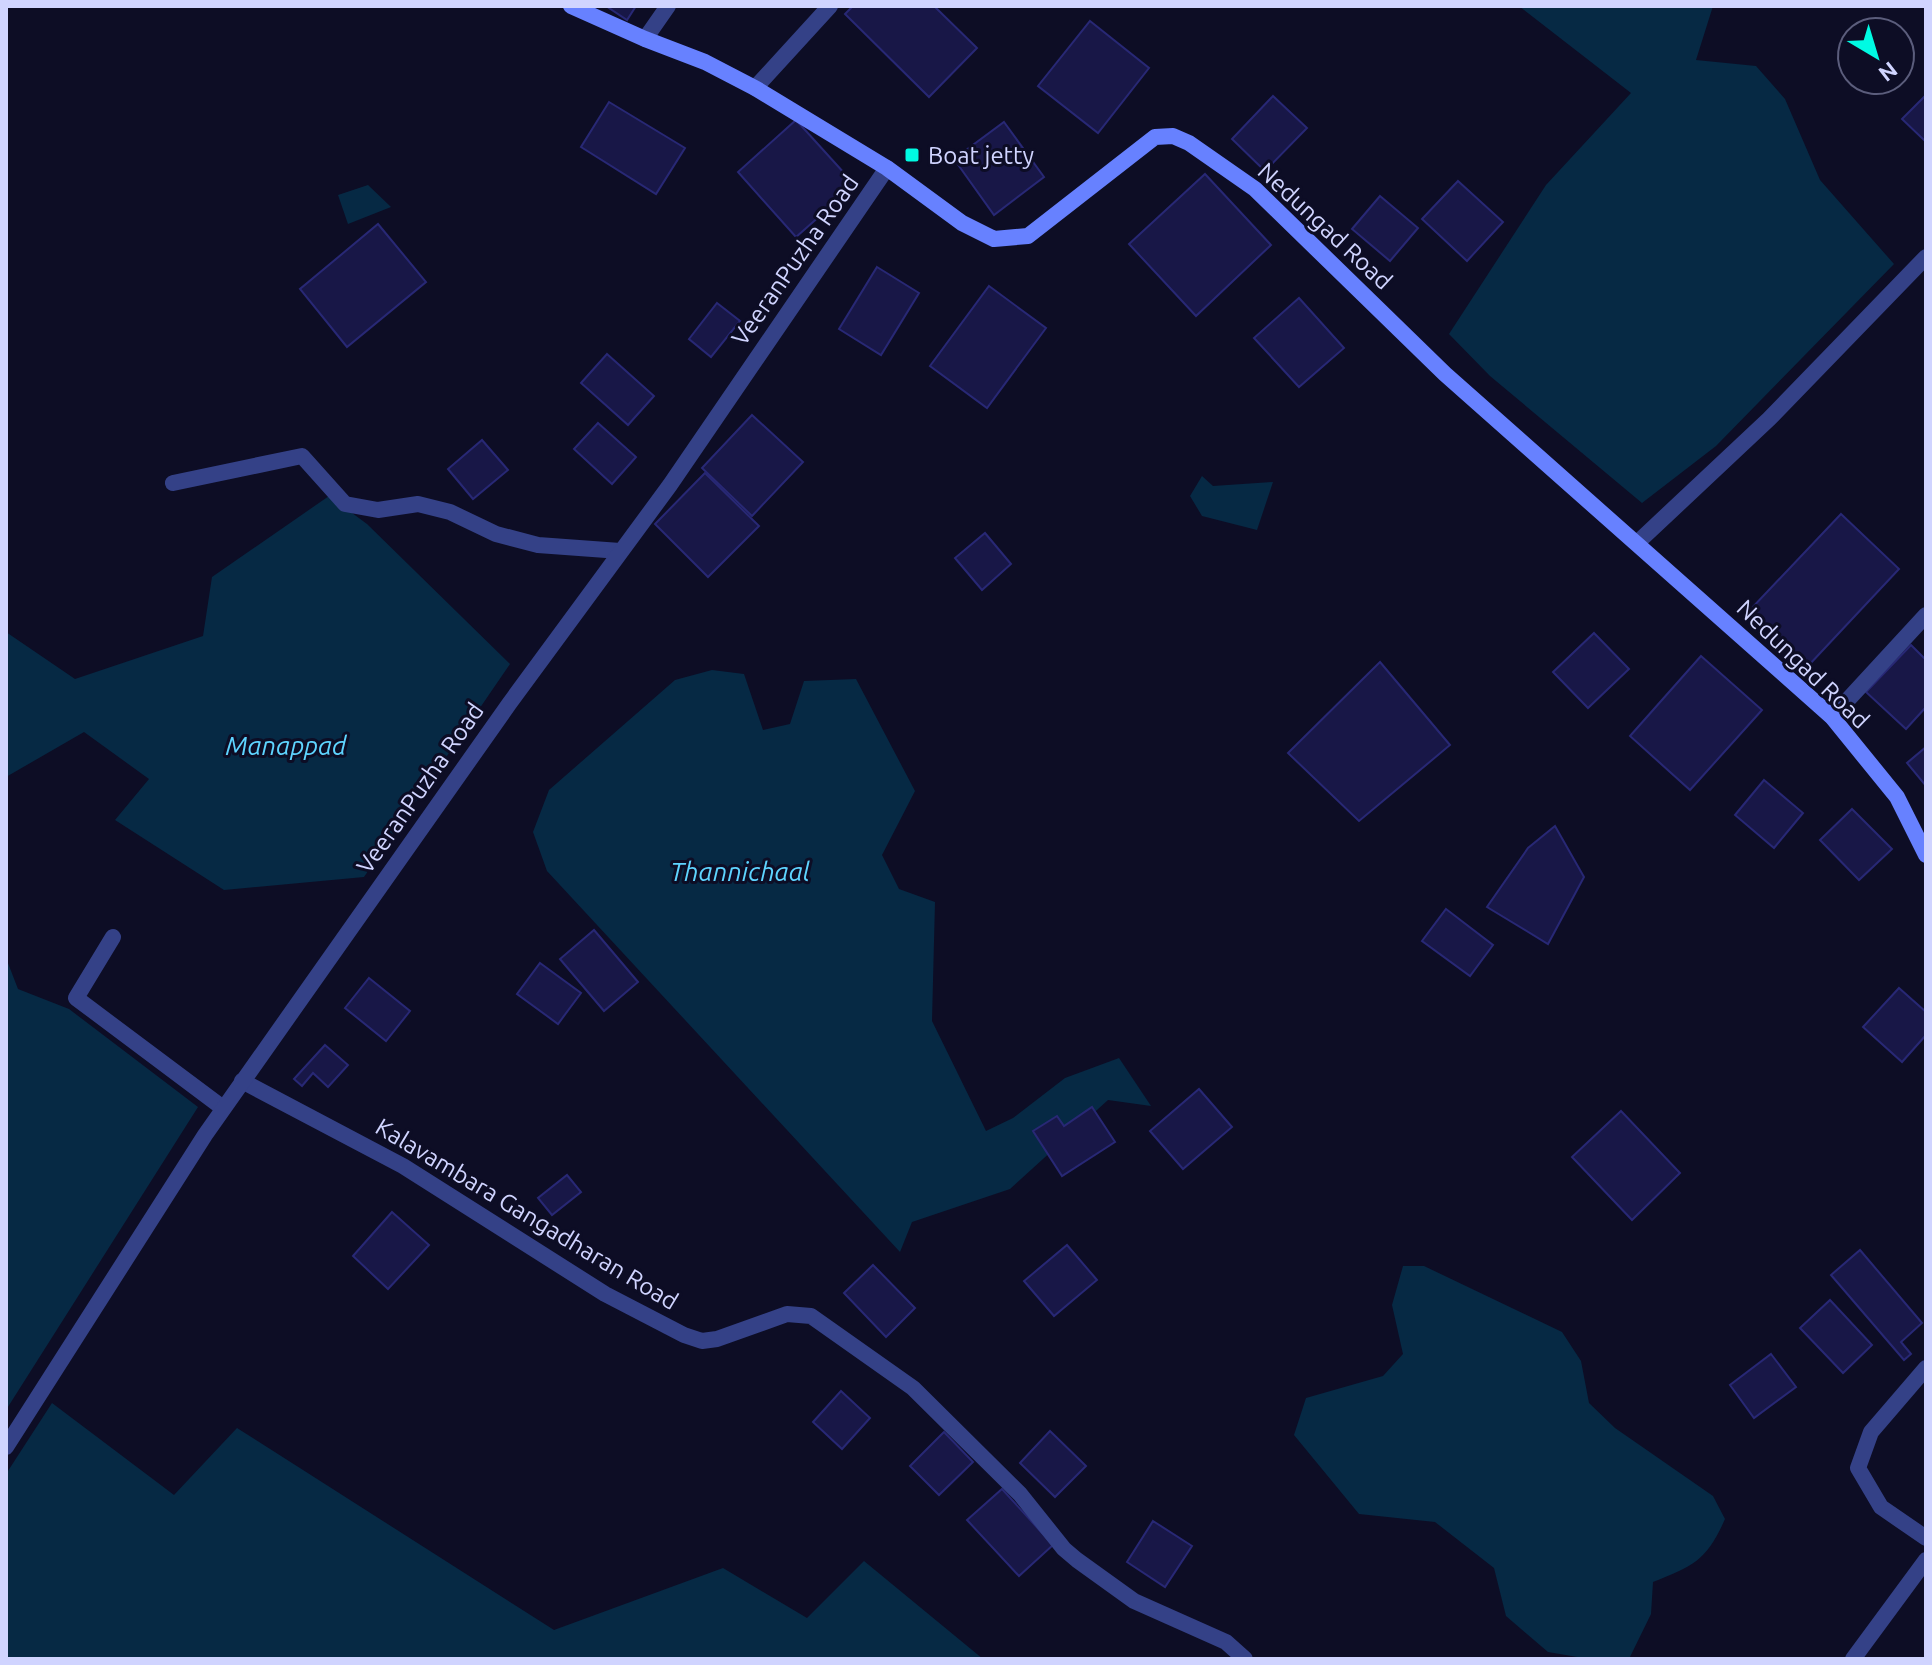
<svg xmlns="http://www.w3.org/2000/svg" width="1932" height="1665" viewBox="0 0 1932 1665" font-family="Ubuntu,sans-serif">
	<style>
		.water { fill: #062944 }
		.building { fill: #181747; stroke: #282875; stroke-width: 2 }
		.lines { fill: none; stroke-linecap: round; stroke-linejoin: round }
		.street { stroke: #344187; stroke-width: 16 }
		.secondary { stroke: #6781ff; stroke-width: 16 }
		.poi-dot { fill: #00fbe3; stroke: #0d0d25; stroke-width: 3 }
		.labels { text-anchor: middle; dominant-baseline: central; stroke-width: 6; stroke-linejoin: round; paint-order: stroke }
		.poi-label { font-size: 24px; fill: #d0d4ff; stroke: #0d0d25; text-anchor: start }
		.street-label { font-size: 24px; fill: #d0d4ff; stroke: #0d0d25 }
		.water-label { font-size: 26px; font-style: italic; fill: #5ed4ff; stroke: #0d0d25 }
	</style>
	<rect width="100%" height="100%" fill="#0d0d25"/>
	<g class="water">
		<polygon points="1519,6 1713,6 1696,60 1756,66 1785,99 1820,180 1894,264 1716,446 1642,503 1490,376 1449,334 1546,185 1631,93"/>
		<polygon points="368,185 391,207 348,224 338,195"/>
		<polygon points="1202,476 1213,486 1273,482 1257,530 1202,516 1190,496"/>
		<polygon points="329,496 367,524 510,664 364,877 224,890 115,820 149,779 84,732 6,777 6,632 75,679 203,636 212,577"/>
		<polygon points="712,670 744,674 763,730 790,724 804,681 856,679 915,791 882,855 899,889 935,902 932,1021 986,1131 1013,1118 1065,1078 1119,1058 1151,1106 1108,1100 1010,1189 912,1222 900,1252 547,871 533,832 549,790 675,680"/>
		<polygon points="6,958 18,989 69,1009 198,1107 6,1410"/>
		<path d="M1403,1266H1424L1562,1332L1581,1361L1589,1403L1615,1428L1713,1496L1725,1519C1707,1560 1694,1566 1653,1582L1651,1614L1629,1659H1589L1548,1652L1506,1616L1494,1568L1435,1522L1359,1514L1294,1435L1306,1398L1383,1376L1403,1354L1392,1305Z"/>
		<polygon points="52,1403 174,1495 237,1428 554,1630 723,1568 807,1618 864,1561 983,1659 6,1659 6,1474"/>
	</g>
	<g class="building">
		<polygon points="606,6 636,6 627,20"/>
		<polygon points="853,6 934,6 977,48 929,97 845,14"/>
		<polygon points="1090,21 1149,68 1098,133 1038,86"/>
		<polygon points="1926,95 1926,142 1902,119"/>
		<polygon points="1273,96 1307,128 1265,171 1232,139"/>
		<polygon points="609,102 685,148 656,194 581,147"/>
		<polygon points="796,120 855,185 796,237 738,172"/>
		<polygon points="1004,122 1044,177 994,215 954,159"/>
		<polygon points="1205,174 1271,245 1196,316 1129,244"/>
		<polygon points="1458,181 1503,222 1467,261 1422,219"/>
		<polygon points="1380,196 1418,228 1390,261 1352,229"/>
		<polygon points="378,224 426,282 347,347 300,289"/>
		<polygon points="877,267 919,293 881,355 839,329"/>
		<polygon points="989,286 1046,328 987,408 930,366"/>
		<polygon points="1299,298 1344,348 1299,387 1254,338"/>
		<polygon points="717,303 740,321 711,357 689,339"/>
		<polygon points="607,354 654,396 628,425 581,383"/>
		<polygon points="752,415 803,462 752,516 702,468"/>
		<polygon points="598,423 636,457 612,484 574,449"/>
		<polygon points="482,440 508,470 473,499 448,469"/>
		<polygon points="705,473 759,526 708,577 655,524"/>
		<polygon points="1841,514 1899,569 1808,666 1749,611"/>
		<polygon points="985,533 1011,564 982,590 955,558"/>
		<polygon points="1594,633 1629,669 1588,708 1553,672"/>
		<polygon points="1911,645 1926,660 1926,707 1906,729 1866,692"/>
		<polygon points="1701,656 1762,710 1690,790 1630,736"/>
		<polygon points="1380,662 1450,745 1359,821 1288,753"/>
		<polygon points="1926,747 1926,786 1907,763"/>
		<polygon points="1764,780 1803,813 1774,848 1735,815"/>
		<polygon points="1852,809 1892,849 1859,880 1820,840"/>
		<polygon points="1555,826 1584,877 1548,944 1487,907 1528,848"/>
		<polygon points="1446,909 1493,945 1470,976 1422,941"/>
		<polygon points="594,930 638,982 604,1011 560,959"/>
		<polygon points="540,963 581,993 558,1024 517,994"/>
		<polygon points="369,978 410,1011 386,1041 345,1008"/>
		<polygon points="1899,988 1926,1012 1926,1035 1902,1062 1863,1027"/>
		<polygon points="325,1045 348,1065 328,1087 313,1073 302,1086 294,1079"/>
		<polygon points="1199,1089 1232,1127 1183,1169 1150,1131"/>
		<polygon points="1092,1107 1115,1142 1062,1176 1033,1131 1057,1116 1064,1126"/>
		<polygon points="1621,1111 1680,1173 1632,1220 1572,1157"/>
		<polygon points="567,1175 581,1192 552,1215 538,1198"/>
		<polygon points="392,1212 429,1245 388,1289 353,1256"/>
		<polygon points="1067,1245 1097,1280 1054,1316 1024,1281"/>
		<polygon points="1860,1250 1922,1323 1901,1342 1911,1354 1904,1360 1831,1275"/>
		<polygon points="873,1265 915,1308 886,1337 844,1293"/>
		<polygon points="1830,1300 1872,1345 1843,1373 1800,1328"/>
		<polygon points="1771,1354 1796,1387 1754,1418 1730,1385"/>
		<polygon points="841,1391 870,1418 842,1449 813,1422"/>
		<polygon points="1050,1431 1086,1466 1055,1497 1020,1463"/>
		<polygon points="944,1432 973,1462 939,1495 910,1466"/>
		<polygon points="1002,1489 1053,1545 1019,1576 967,1520"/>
		<polygon points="1153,1521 1192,1546 1165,1587 1127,1562"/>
	</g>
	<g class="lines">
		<g class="street">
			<polyline points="645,39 668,6"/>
			<polyline points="755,88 830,6"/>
			<polyline points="173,483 302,456 345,504 378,510 418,504 450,512 496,534 538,545 620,551"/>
			<polyline points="1637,543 1769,419 1926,257"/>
			<polyline points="1832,717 1926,615"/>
			<polyline points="113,937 76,998 223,1108"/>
			<polyline points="242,1081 403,1166 605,1294 684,1335 702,1341 717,1339 787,1314 811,1316 913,1388 1020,1494 1064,1549 1077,1560 1134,1601 1226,1642 1245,1659"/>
			<polyline points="1926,1368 1871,1432 1858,1468 1881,1507 1926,1538"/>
			<polyline points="6,1447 205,1135 509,704 670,485 887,168"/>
			<polyline points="1853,1659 1926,1560"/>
		</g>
		<polyline class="secondary" points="571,6 645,39 705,62 755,88 887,168 962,223 994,239 1028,236 1155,137 1173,136 1189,143 1255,189 1445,374 1832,717 1897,797 1926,855"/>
	</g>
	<rect class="poi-dot" x="904" y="147" width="16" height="16" rx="4"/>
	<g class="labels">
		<g class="poi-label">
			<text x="928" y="155">Boat jetty</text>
		</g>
		<g class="street-label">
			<text transform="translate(1325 226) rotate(43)">Nedungad Road</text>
			<text transform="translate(795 260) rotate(-55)">VeeranPuzha Road</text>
			<text transform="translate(1803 664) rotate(44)">Nedungad Road</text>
			<text transform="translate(420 788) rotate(-55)">VeeranPuzha Road</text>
			<text transform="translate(527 1214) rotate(31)">Kalavambara Gangadharan Road</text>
		</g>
		<g class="water-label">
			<text x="286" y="745">Manappad</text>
			<text x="740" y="871">Thannichaal</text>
		</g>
	</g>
	<rect width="1932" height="1665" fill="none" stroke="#d0d4ff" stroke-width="16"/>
	<g transform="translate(1876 56) rotate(142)"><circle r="38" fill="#0d0d25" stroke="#5b5d7c" stroke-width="2"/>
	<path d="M0-6L14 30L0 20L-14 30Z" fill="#00fbe3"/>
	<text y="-12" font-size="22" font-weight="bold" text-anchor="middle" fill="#d0d4ff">N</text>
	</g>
</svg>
